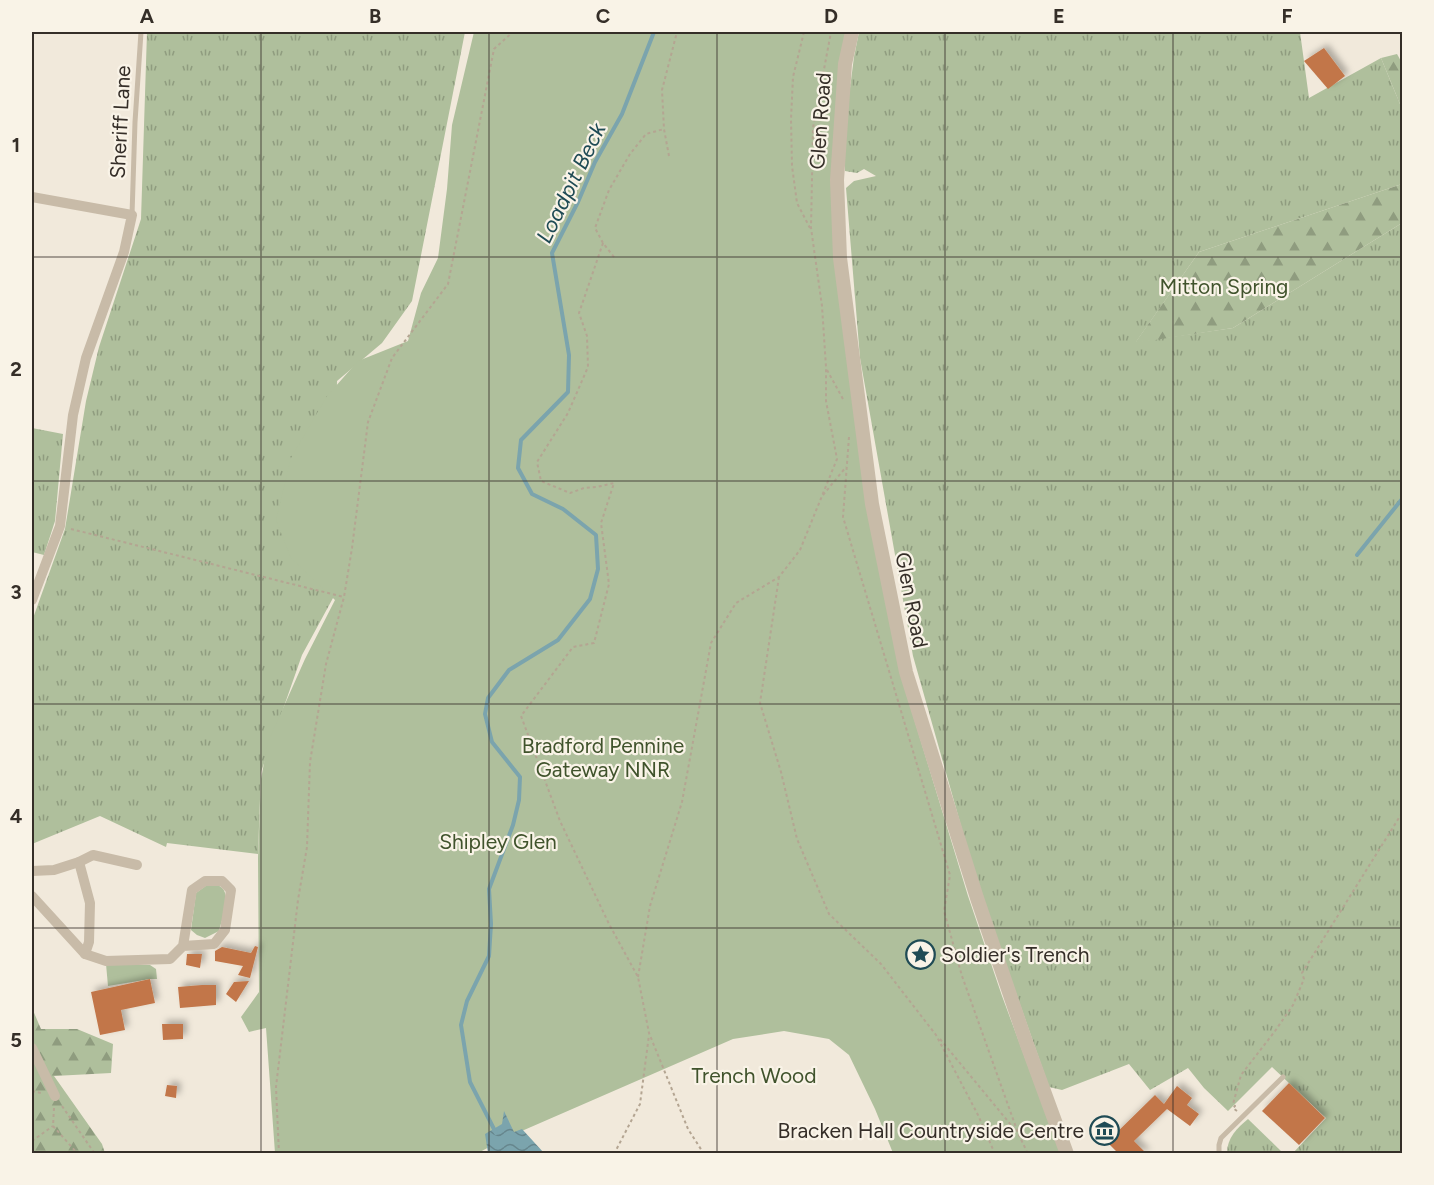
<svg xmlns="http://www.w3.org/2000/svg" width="1434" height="1185" viewBox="0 0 1434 1185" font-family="Figtree,sans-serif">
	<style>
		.grass { fill: url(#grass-tufts) }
		.forest { fill: url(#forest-firs) }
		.green { fill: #afbf9c }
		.water { fill: url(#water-waves) }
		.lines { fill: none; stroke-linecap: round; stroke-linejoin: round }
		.stream { stroke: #7ba4ad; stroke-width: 4 }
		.building { fill: #c27649; filter: url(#shadow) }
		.path { stroke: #b4a592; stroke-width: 2; stroke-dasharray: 3 3; stroke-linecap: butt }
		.service { stroke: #c8bba8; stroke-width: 5 }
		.minor { stroke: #c8bba8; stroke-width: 10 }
		.tertiary { stroke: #c8bba8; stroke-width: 14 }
		.grid { fill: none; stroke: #352e28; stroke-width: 1.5; stroke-opacity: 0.55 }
		.labels { text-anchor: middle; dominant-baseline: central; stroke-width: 4.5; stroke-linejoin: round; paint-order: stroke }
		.street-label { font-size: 21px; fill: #352e28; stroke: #f9f3e7 }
		.park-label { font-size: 21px; fill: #40532c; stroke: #f9f3e7 }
		.poi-label { font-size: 21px; fill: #352e28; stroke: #f9f3e7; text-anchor: start }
		.water-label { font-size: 22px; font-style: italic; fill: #1f4b55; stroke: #f9f3e7 }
		.neatline { fill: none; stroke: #352e28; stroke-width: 2 }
		.grid-label { font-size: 20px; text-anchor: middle; font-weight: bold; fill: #352e28 }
	</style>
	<defs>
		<pattern id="grass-tufts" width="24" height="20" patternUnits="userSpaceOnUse" patternTransform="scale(1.5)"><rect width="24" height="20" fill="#afbf9c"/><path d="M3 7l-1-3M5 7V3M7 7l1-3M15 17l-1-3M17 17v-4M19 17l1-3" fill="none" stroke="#8f9c7f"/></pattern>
		<pattern id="forest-firs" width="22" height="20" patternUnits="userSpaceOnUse" patternTransform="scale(1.5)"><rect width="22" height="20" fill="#afbf9c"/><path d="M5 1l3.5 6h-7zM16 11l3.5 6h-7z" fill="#8f9c7f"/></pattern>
		<pattern id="water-waves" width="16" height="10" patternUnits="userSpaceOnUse" patternTransform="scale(1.5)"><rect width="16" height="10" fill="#7ba4ad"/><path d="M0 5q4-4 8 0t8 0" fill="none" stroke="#66868d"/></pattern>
		<filter id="shadow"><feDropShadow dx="4" dy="-4" stdDeviation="3" flood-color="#0004"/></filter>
	</defs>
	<rect width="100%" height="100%" fill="#f1e9db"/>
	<g class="grass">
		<polygon points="147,32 465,32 412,301 382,343 337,381 333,598 302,655 261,772 258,854 167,843 166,847 100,816 32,844 32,621 65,529 86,401 99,347 141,219"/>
		<polygon points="859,32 1300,32 1309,98 1381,58 1402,109 1402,184 1199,252 1136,342 1233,328 1402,223 1402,1153 1293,1153 1326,1118 1272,1067 1228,1111 1204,1088 1188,1068 1150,1090 1129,1064 1062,1090 1049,1087 976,879 913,656 860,358 846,188 854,181 876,176 864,169 857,173 845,171 845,127 854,57"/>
		<polygon points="32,428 63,434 55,521 44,555 32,552"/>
		<path d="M1248,1119L1283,1153H1227C1227,1138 1237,1128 1248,1119Z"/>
	</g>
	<g class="forest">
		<polygon points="1397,54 1402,63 1402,109 1381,58"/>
		<polygon points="1402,184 1402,223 1233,328 1135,343 1199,252"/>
		<polygon points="32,1008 41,1029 77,1029 113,1044 111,1073 54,1076 102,1144 105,1153 32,1153"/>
	</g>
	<g class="green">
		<polygon points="474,32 847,32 836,234 902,679 968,896 1002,996 1060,1152 893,1153 875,1109 849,1055 829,1039 784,1031 733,1039 508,1137 478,1153 275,1153 266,1028 249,1032 241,1017 259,992 258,858 261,779 268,742 305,659 335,600 291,558 276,520 291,458 327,396 358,361 408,341 421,293 438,258 447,189 452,125"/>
		<path d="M207,885C207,885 216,885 217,885C234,890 222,919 219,931L205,938L197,935L191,930L196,893Z"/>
		<polygon points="106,964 150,965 156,969 157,979 150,979 108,986"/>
	</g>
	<polygon class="water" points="504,1111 514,1132 522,1129 544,1153 488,1153 485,1134 502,1124"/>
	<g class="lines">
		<g class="stream">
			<polyline points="1357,555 1402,499"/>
			<polyline points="496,1133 470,1082 461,1025 467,1001 489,956 491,924 489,889 513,825 519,800 520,777 492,742 485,714 488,698 509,670 558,640 590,599 598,569 596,535 563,509 532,494 518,468 521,440 568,392 569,355 552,253 578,202 595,162 622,114 654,32"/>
		</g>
	</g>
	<g class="building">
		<polygon points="1324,48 1345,76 1328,89 1304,61"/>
		<polygon points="255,946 258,947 250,978 238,975 243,966 215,961 215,951 222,947 251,953"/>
		<polygon points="187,954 202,954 200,968 186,965"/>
		<polygon points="150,979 155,1003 121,1010 125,1030 100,1035 91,992"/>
		<polygon points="249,981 236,1002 226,994 234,982"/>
		<polygon points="202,985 216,985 216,1005 180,1008 178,987"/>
		<polygon points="162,1024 183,1024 183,1039 163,1040"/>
		<polygon points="1289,1083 1325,1118 1299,1145 1262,1111"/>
		<polygon points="167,1085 177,1086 176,1098 165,1096"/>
		<polygon points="1177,1086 1192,1098 1187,1105 1199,1114 1190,1126 1167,1109 1134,1141 1147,1154 1119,1154 1107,1142 1155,1095 1164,1104"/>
	</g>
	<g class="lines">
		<g class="path">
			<polyline points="804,32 793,77 791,119 792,166 797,203 810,228"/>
			<polyline points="669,156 664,129 662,90 677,32"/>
			<polyline points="603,243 579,313 587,336 588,367 568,413 537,462 541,481 570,493 584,488 597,487 614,483 601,523 609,584 594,643 573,647 521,716 560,821 609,924 638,977 649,1033 688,1129 704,1154"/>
			<polyline points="614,257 603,243 595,228 609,190 630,154 646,134 664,129"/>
			<polyline points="827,370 843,399"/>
			<polyline points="849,437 843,517 950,875 944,911 962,976 1018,1133 1028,1154"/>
			<polyline points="823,495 846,467"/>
			<polyline points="71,529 344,597"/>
			<polyline points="779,577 760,703 781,772 797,839 829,914 881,964 936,1035 978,1115 995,1154"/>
			<polyline points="638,977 650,906 682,802 711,643 736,603 779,577 800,550 837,459 826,401 826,367 822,306 811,228 813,128 831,32"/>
			<polyline points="940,1039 1016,1131"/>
			<polyline points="32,1091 41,1093"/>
			<polyline points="62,1106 95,1154"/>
			<polyline points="54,1108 53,1126 78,1154"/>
			<polyline points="1237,1111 1233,1108 1235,1106 1233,1104 1241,1075 1275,1031 1293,1005 1304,979 1302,973 1402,813"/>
			<polyline points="32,1141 53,1126"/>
			<polyline points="279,1154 276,1087 298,900 307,847 310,762 326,664 344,597 352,548 368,422 392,358 448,284 494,49 513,32"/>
			<polyline points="614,1154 640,1104 649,1035"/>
		</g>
		<g class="service">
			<polyline points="132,215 135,122 141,32"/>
			<polyline points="1219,1154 1219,1145 1221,1138 1283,1077"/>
		</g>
		<g class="minor">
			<polyline points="32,197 132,215 124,252 86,358 73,415 60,526 32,600"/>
			<polyline points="79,862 90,903 89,942 85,954 106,961 170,959 183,946 192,890 205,881 222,881 231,890 225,930 214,944 183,946"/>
			<polyline points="32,871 54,870 79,862 93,855 137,865"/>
			<polyline points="32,896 85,954"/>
			<polyline points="32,1048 55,1096"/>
		</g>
		<polyline class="tertiary" points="852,32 845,64 837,180 840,258 872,504 906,672 977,898 1026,1042 1067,1154"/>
	</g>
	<path class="grid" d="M261,32V1154M489,32V1154M717,32V1154M945,32V1154M1173,32V1154M32,257H1402M32,481H1402M32,704H1402M32,928H1402"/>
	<defs>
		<symbol id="sight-ring" viewBox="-11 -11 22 22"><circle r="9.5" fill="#f9f3e7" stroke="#1f4b55" stroke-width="1.5"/><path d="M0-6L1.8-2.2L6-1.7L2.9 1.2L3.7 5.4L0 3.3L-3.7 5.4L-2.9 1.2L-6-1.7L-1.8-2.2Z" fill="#1f4b55"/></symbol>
		<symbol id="museum-ring" viewBox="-11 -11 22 22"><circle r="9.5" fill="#f9f3e7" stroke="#1f4b55" stroke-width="1.5"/><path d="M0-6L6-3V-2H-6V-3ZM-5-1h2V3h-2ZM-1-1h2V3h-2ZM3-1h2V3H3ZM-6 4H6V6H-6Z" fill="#1f4b55"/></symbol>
	</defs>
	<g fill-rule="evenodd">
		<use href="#sight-ring" x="904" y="938" width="33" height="33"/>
		<use href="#museum-ring" x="1088" y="1114" width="33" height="33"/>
	</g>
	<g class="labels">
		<g class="street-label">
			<text transform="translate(820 121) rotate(-86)">Glen Road</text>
			<text transform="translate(120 122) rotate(-87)">Sheriff Lane</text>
			<text transform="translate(912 600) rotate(79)">Glen Road</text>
		</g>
		<g class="park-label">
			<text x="1224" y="286">Mitton Spring</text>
			<text x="603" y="745">Bradford Pennine<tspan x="603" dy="24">Gateway NNR</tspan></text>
			<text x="498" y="841">Shipley Glen</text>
			<text x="754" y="1075">Trench Wood</text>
		</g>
		<g class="poi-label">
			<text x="941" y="954">Soldier's Trench</text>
			<text x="1084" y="1130" text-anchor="end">Bracken Hall Countryside Centre</text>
		</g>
		<g class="water-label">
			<text transform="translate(571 183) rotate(-64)">Loadpit Beck</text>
		</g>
	</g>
	<rect width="1434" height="1185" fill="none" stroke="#f9f3e7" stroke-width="66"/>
	<rect x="33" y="33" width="1368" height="1119" class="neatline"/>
	<g class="grid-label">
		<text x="147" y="23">A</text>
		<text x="375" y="23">B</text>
		<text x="603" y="23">C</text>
		<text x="831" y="23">D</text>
		<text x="1059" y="23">E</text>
		<text x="1287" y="23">F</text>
		<text x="16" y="152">1</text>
		<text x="16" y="376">2</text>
		<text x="16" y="599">3</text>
		<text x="16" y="823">4</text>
		<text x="16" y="1047">5</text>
	</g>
</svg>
